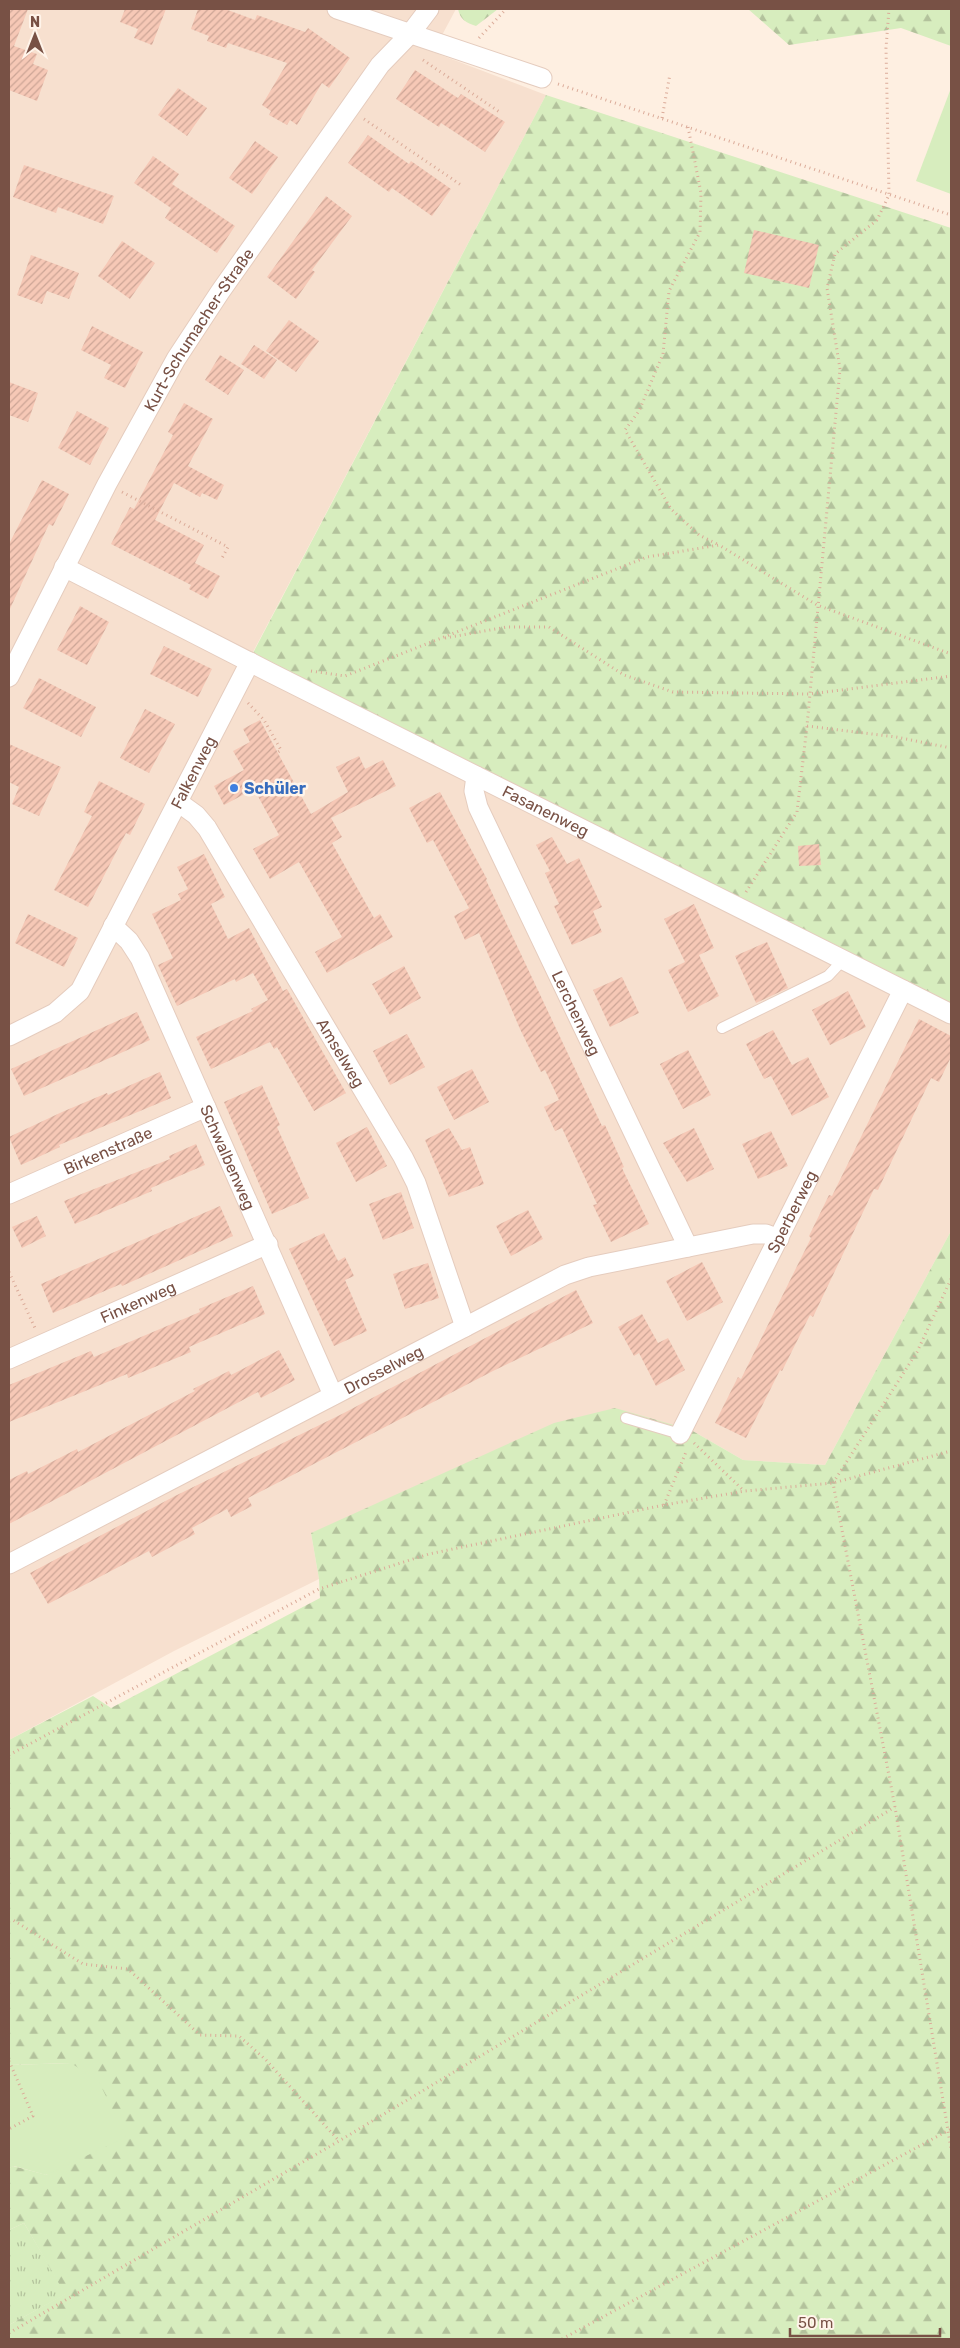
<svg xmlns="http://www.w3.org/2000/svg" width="960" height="2348" viewBox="0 0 960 2348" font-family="Rubik,sans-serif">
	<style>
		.residential { fill: #f7e0cf }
		.grass { fill: url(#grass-tufts) }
		.forest { fill: url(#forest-firs) }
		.park { fill: #d7edbe }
		.building { fill: url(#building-hatch) }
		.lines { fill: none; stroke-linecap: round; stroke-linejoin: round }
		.service-casing { stroke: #e5ccbe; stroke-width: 12 }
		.minor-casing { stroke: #e5ccbe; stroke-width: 21 }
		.path { stroke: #dbab99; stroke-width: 3; stroke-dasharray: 1 4; stroke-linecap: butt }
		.service { stroke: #fff; stroke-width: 10 }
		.minor { stroke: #fff; stroke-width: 19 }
		.shop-dot { fill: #3f7fe0; stroke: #fff4ea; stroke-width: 2 }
		.labels { text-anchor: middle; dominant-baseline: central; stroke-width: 5; stroke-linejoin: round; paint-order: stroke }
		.street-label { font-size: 16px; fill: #785145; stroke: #fff4ea }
		.shop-label { font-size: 16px; font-weight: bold; fill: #366cbe; stroke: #fff4ea; text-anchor: start }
	</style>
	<defs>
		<pattern id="grass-tufts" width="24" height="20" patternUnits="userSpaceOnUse" patternTransform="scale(1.25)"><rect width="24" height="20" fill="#d7edbe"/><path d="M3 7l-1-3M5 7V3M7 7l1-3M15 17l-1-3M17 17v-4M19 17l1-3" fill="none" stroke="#b3c29c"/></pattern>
		<pattern id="forest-firs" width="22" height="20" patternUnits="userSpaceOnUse" patternTransform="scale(1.25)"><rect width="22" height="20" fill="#d7edbe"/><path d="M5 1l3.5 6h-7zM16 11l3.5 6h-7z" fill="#b3c29c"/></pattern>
		<pattern id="building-hatch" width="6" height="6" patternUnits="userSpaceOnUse" patternTransform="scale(1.25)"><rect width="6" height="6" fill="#f6c8b6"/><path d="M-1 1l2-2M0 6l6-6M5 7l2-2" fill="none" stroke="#cca596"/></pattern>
	</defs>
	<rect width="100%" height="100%" fill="#feefe1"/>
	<polygon class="residential" points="9,9 456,9 433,52 546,95 253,652 951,1005 951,1231 825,1465 743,1460 691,1430 311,1533 319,1579 174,1651 9,1740"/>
	<polygon class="grass" points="24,2223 66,2294 9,2325 9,2230"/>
	<g class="forest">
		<path d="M458,9H498L476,26C466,23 460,19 458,9Z"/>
		<polygon points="748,9 951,9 951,46 901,28 789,45"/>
		<polygon points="546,95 951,228 951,1005 253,653"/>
		<polygon points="951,1231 951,2339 9,2339 9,2325 65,2294 24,2223 9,2230 9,2168 13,2166 47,2175 71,2063 9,2065 9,1740 93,1696 111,1708 320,1598 319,1579 311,1533 554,1423 615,1408 691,1430 743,1460 825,1465"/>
	</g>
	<g class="park">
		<polygon points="951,88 951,194 916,181"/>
		<polygon points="71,2063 99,2082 126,2137 46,2175 14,2166 9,2168 9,2065"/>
	</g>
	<g class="building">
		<polygon points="9,9 28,9 14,46 37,54 33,64 48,70 37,101 9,90"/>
		<polygon points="125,9 166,9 152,45 134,38 138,29 120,22"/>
		<polygon points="198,9 225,9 255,20 257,15 305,32 308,28 350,58 329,88 322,83 297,125 290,120 287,125 269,115 271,111 262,105 287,63 228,43 226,48 207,41 209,36 191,29"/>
		<polygon points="415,70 458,98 461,94 505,122 485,152 441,123 439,127 396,99"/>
		<polygon points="178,88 207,108 187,136 158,115"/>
		<polygon points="368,135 409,164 411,161 451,189 432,216 392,188 389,192 348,163"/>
		<polygon points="255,141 278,157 252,194 229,178"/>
		<polygon points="153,156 179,174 172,184 235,226 217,253 165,218 171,208 134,183"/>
		<polygon points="24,165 114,196 103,224 58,207 56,213 13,197"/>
		<polygon points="326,196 352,216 312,270 315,272 296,299 267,277"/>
		<polygon points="754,230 819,245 809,288 744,273"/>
		<polygon points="122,241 155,263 130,299 98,276"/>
		<polygon points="31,255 79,273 69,299 47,291 42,304 17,295"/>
		<polygon points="289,320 319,341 296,372 266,351"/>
		<polygon points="92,326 143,352 125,388 104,378 111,365 81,350"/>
		<polygon points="254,345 277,360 264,379 241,364"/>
		<polygon points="220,355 244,370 228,395 205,380"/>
		<polygon points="9,382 38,393 28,422 9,415"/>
		<polygon points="184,403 213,419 188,466 224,485 217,500 202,493 200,497 174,483 155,520 204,545 195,563 220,576 208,599 189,589 191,585 111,544 130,507 134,509 173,435 168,432"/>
		<polygon points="77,411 109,428 90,465 58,448"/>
		<polygon points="42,480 69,494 53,526 49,524 9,611 9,544"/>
		<polygon points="80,606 109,622 87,665 57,650"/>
		<polygon points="164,646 212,669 198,697 150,674"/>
		<polygon points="39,678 96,707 81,737 23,708"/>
		<polygon points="145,709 175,724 149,773 120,758"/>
		<polygon points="260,720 311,814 348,792 336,767 359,756 365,769 383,760 396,786 331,818 342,837 332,843 374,918 380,914 393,937 327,973 315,952 342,937 299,862 270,879 253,849 279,835 254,789 224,805 214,786 244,770 233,751 250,742 243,729"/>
		<polygon points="9,744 61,767 39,816 12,804 19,787 9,782"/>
		<polygon points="99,781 145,804 130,835 126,833 88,907 54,890 92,816 84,812"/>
		<polygon points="440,792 487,879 486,880 602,1126 605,1125 624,1167 622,1168 649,1224 611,1242 593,1205 597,1204 562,1128 555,1131 544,1107 559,1100 545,1070 541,1072 520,1029 479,933 465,940 454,916 469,908 433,840 427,843 409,808"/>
		<polygon points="552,837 567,864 579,858 602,907 593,911 602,932 572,945 554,906 559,904 545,873 550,871 536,845"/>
		<polygon points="819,844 821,865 799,866 798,846"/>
		<polygon points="204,854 225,897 211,904 228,939 249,928 283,991 287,989 346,1093 314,1111 277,1047 274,1049 270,1042 211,1069 196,1037 253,1011 251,1009 268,1000 253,973 236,982 235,979 177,1006 158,965 173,958 152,914 181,900 178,894 188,889 177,867"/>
		<polygon points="694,904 714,948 699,955 719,996 688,1012 668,970 685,962 664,919"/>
		<polygon points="28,914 78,938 64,967 15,943"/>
		<polygon points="767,942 788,988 756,1003 735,956"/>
		<polygon points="404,966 421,998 390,1015 372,984"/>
		<polygon points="622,977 639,1013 610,1027 593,990"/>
		<polygon points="848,991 866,1027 830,1045 812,1010"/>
		<polygon points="137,1012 150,1040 24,1096 11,1069"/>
		<polygon points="919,1019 951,1036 951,1057 939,1082 931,1078 878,1190 874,1189 813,1317 810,1315 782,1371 780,1370 746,1438 715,1423 738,1377 741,1379 811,1238 809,1236 829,1195 832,1196"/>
		<polygon points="773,1030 792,1065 808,1057 829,1097 792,1116 771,1076 764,1079 746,1044"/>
		<polygon points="407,1034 425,1067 390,1085 373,1051"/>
		<polygon points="688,1050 711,1095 683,1109 660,1064"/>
		<polygon points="472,1069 489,1102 454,1120 437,1087"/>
		<polygon points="160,1072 171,1098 59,1145 60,1147 21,1165 9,1137 62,1112 107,1093 108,1095"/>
		<polygon points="262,1085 280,1125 277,1127 309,1198 272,1214 224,1102"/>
		<polygon points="367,1127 387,1166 356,1182 336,1143"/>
		<polygon points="449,1128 462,1150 470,1147 484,1184 449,1197 425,1140"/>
		<polygon points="694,1128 714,1169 687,1182 663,1143"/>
		<polygon points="771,1131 788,1166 758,1179 742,1144"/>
		<polygon points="196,1144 205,1165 151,1188 152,1191 75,1224 64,1201 170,1159 169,1156"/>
		<polygon points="401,1192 414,1228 383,1240 369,1204"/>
		<polygon points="220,1206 233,1236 122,1286 121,1284 53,1313 41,1284"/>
		<polygon points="528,1210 543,1239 511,1256 496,1226"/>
		<polygon points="37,1216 46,1236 22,1248 12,1227"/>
		<polygon points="324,1233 338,1261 345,1257 354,1276 345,1280 367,1331 334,1346 289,1249"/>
		<polygon points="702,1262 723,1302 687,1321 666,1281"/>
		<polygon points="428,1263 439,1298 405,1309 393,1274"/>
		<polygon points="253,1286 265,1314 189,1347 191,1352 128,1378 127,1374 9,1422 9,1385 91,1351 94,1357 200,1312 199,1309"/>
		<polygon points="576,1290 593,1323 493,1371 248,1498 252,1506 231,1517 227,1509 192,1528 195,1534 152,1557 149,1551 48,1604 30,1573 175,1496 342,1414"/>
		<polygon points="642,1314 658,1343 668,1338 685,1370 656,1386 639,1353 634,1356 618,1327"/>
		<polygon points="279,1350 295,1380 261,1398 258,1392 9,1524 9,1480 27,1471 28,1474 77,1449 78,1452 195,1391 193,1389 229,1371 231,1375"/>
	</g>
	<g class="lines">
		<defs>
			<g id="service">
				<polyline points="722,1028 828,976 843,960"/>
				<polyline points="626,1418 680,1434"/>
			</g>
			<g id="minor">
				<polyline points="337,9 542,78"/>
				<path id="s1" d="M64,567L271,673L951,1014"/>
				<path id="s2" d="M9,677L107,484L176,359L220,292L380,65L410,34L429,9"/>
				<path id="s3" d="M476,776L474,791L478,807L688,1247"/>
				<path id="s4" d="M178,802L196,815L207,828L403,1157L416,1183L465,1327"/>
				<path id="s5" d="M113,926L129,941L140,958L333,1395"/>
				<path id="s6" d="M9,1036L55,1013L80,991L250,662"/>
				<path id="s7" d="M9,1194L206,1107"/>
				<path id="s8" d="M9,1359L268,1244"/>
				<path id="s9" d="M680,1434L903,990"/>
				<path id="s10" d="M9,1564L565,1275L589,1267L753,1234H766L779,1239"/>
			</g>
		</defs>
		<use href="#service" class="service-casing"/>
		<use href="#minor" class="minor-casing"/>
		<g class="path">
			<polyline points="479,38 506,9"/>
			<polyline points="423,60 501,113"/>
			<polyline points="558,84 951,215"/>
			<polyline points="662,118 670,74"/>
			<polyline points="364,119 461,185"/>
			<polyline points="688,127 701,193 700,232 669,291 663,354 639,411 625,430 671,509 699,535 719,545"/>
			<polyline points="122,492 228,547 221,560"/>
			<polyline points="445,638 507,627 549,627 624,675 673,692 810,694 951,676"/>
			<polyline points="311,671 345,676 647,557 719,545 817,605 951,654"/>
			<polyline points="248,703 264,720 281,750 278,752"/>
			<polyline points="807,726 896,737 951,748"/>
			<polyline points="746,892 797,812 807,726 840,369 827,288 835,254 877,220 889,195 886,48 889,9"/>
			<polyline points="9,1272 35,1328"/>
			<polyline points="951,1279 917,1352 833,1483 895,1807 951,2149"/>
			<polyline points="694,1443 744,1491"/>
			<polyline points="664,1505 686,1452"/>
			<polyline points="9,1755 319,1589 429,1554 664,1505 745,1491 833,1483 951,1451"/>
			<polyline points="9,1921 13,1920 83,1964 128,1969 200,2035 239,2036 266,2060 339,2141"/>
			<polyline points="9,2061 33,2116 9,2129"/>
			<polyline points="9,2333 339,2141 895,1807"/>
			<polyline points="562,2339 951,2129"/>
		</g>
		<use href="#service" class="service"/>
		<use href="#minor" class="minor"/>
	</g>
	<circle class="shop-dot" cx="234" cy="788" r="5"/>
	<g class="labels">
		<g class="street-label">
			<text stroke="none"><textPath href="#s2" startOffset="396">Kurt-Schumacher-Straße</textPath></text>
			<text stroke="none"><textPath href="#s6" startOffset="331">Falkenweg</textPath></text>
			<text stroke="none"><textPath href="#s1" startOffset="540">Fasanenweg</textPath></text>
			<text stroke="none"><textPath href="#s3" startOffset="260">Lerchenweg</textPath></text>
			<text stroke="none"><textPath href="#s4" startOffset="301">Amselweg</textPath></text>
			<text stroke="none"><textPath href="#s7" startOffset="108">Birkenstraße</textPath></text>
			<text stroke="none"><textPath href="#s5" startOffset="260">Schwalbenweg</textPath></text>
			<text stroke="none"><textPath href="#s9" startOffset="249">Sperberweg</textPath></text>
			<text stroke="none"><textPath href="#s8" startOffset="141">Finkenweg</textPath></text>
			<text stroke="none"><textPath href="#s10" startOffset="422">Drosselweg</textPath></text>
		</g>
		<g class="shop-label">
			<text x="244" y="788">Schüler</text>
		</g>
	</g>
	<rect width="960" height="2348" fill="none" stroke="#785145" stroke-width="20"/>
	<g transform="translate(35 35)" stroke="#fff4ea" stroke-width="4" paint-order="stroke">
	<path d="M0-4L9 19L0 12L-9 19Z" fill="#785145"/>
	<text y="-8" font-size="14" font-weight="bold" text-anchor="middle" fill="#785145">N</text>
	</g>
	<path d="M790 2328v8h150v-8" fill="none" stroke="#785145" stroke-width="2.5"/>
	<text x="798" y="2328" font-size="15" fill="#785145" stroke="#fff4ea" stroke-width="4" paint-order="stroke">50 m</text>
</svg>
